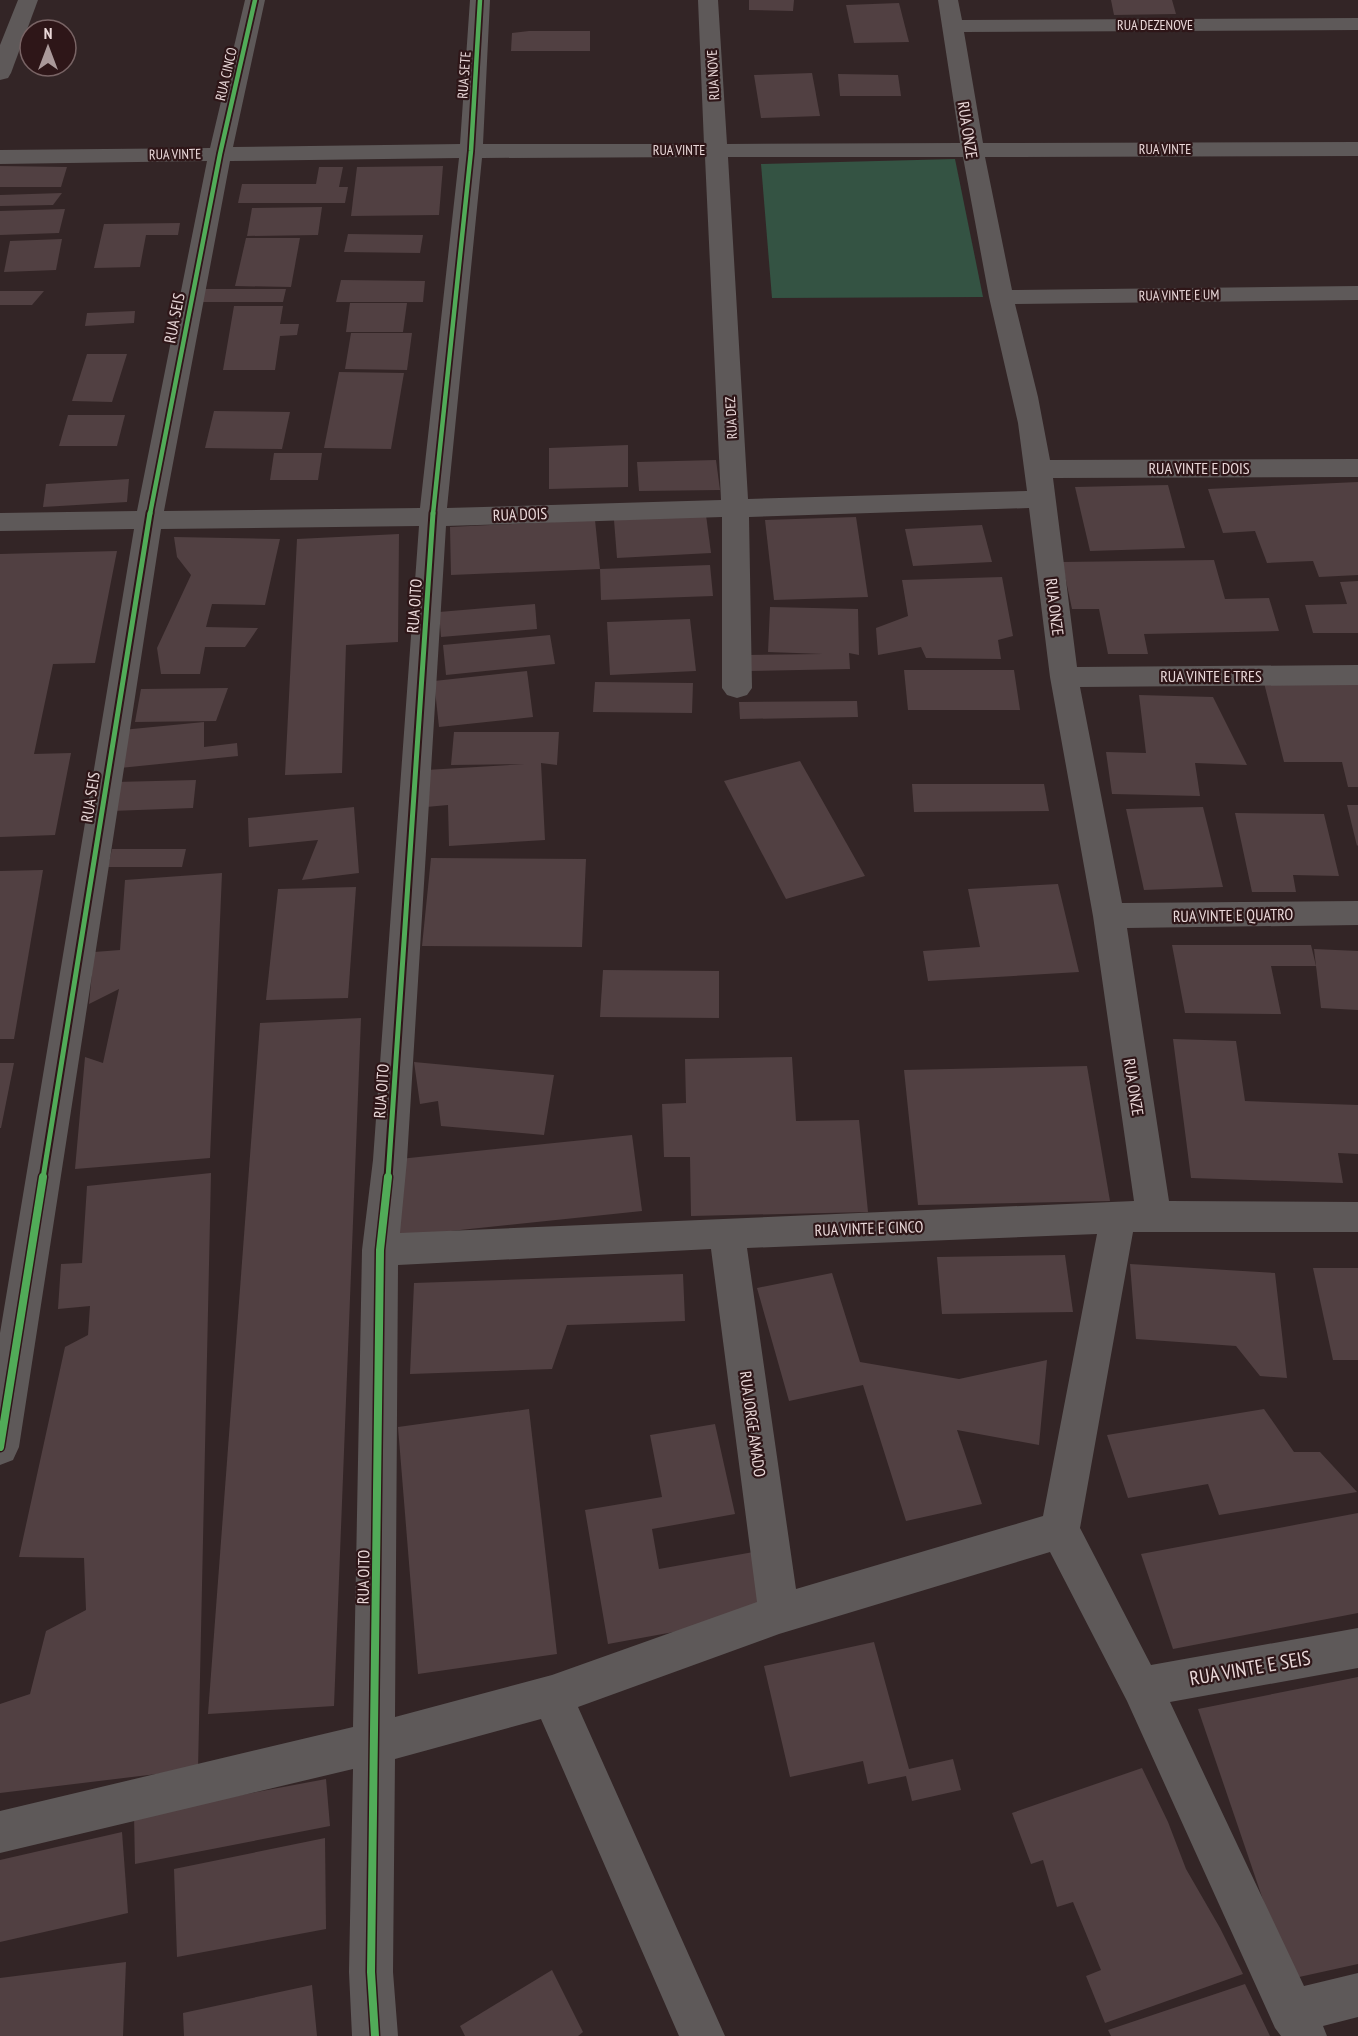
<svg xmlns="http://www.w3.org/2000/svg" width="1358" height="2036" viewBox="0 0 1358 2036" font-family="'PT Sans Narrow',sans-serif">
	<style>
		.green { fill: #345343 }
		.building { fill: #514042 }
		.lines { fill: none; stroke-linecap: round; stroke-linejoin: round }
		.street { fill: #5e5959; fill-rule: evenodd }
		.cycleway-far2-casing { stroke: #2e1618; stroke-width: 8 }
		.cycleway-far1-casing { stroke: #2e1618; stroke-width: 9 }
		.cycleway-casing { stroke: #2e1618; stroke-width: 11 }
		.cycleway-far2 { stroke: #51ab58; stroke-width: 4.5 }
		.cycleway-far1 { stroke: #51ab58; stroke-width: 5 }
		.cycleway { stroke: #51ab58; stroke-width: 8 }
		.labels { text-anchor: middle; dominant-baseline: central; stroke-width: 4.5; stroke-linejoin: round; paint-order: stroke }
		.far-street-label { font-size: 14px; fill: #ead8d9; stroke: #2e1618 }
		.street-label { font-size: 16px; fill: #ead8d9; stroke: #2e1618 }
		.near-street-label { font-size: 20px; fill: #ead8d9; stroke: #2e1618 }
	</style>
	<rect width="100%" height="100%" fill="#332526"/>
	<polygon class="green" points="955,159 983,297 772,298 761,164"/>
	<g class="building">
		<polygon points="749,0 794,0 793,11 749,10"/>
		<polygon points="1111,0 1172,0 1176,14 1114,15"/>
		<polygon points="899,3 909,42 854,43 846,5"/>
		<polygon points="529,31 590,31 590,51 511,51 512,33"/>
		<polygon points="812,73 820,116 761,118 754,75"/>
		<polygon points="838,74 898,75 901,96 840,96"/>
		<polygon points="0,166 67,167 61,187 0,187"/>
		<polygon points="443,166 439,215 351,216 357,167"/>
		<polygon points="319,167 343,167 339,187 348,187 345,203 238,203 242,184 316,184"/>
		<polygon points="62,193 53,205 0,206 0,195"/>
		<polygon points="322,207 318,235 247,236 252,208"/>
		<polygon points="65,209 59,233 0,235 0,211"/>
		<polygon points="180,223 178,235 146,235 140,267 94,268 104,224"/>
		<polygon points="348,234 423,235 420,253 344,252"/>
		<polygon points="246,238 300,238 291,287 235,286"/>
		<polygon points="62,239 56,270 4,272 10,241"/>
		<polygon points="341,280 425,281 423,302 336,302"/>
		<polygon points="204,289 286,289 283,302 201,302"/>
		<polygon points="0,291 44,291 32,305 0,305"/>
		<polygon points="350,303 407,303 403,332 346,332"/>
		<polygon points="234,306 283,306 280,324 299,324 297,335 280,336 275,370 223,370"/>
		<polygon points="135,311 134,323 85,326 87,313"/>
		<polygon points="351,333 412,333 407,370 345,369"/>
		<polygon points="87,354 127,354 112,402 72,401"/>
		<polygon points="339,372 404,373 391,449 324,448"/>
		<polygon points="214,411 290,412 282,449 205,448"/>
		<polygon points="68,415 125,415 117,446 59,446"/>
		<polygon points="628,445 628,487 549,489 549,448"/>
		<polygon points="274,453 322,453 318,480 270,480"/>
		<polygon points="716,460 720,490 639,491 637,462"/>
		<polygon points="129,479 127,502 43,507 46,484"/>
		<polygon points="1358,482 1358,575 1319,577 1313,561 1267,563 1255,531 1223,533 1208,489"/>
		<polygon points="1168,485 1185,548 1090,551 1075,487"/>
		<polygon points="706,515 711,553 617,558 614,520"/>
		<polygon points="856,517 868,597 774,600 765,520"/>
		<polygon points="595,520 600,569 451,575 450,527"/>
		<polygon points="982,525 992,562 913,566 905,529"/>
		<polygon points="399,534 398,642 346,645 342,773 285,775 297,539"/>
		<polygon points="174,537 280,539 265,605 212,604 206,627 258,628 245,647 205,647 200,674 161,674 157,648 191,575 177,557"/>
		<polygon points="117,551 95,663 53,664 34,754 71,753 55,835 0,837 0,554"/>
		<polygon points="1214,560 1225,599 1269,598 1279,631 1144,634 1148,654 1108,654 1099,609 1072,609 1062,562"/>
		<polygon points="710,565 713,596 601,600 600,569"/>
		<polygon points="1002,577 1013,636 998,640 1001,659 926,658 921,647 878,655 876,628 908,616 902,580"/>
		<polygon points="1358,581 1358,633 1313,633 1305,605 1347,604 1340,582"/>
		<polygon points="535,604 537,629 441,637 439,612"/>
		<polygon points="770,607 858,609 859,655 849,653 850,669 747,671 746,655 823,654 768,652"/>
		<polygon points="690,619 696,671 610,675 607,622"/>
		<polygon points="550,635 555,664 446,675 443,645"/>
		<polygon points="904,670 1014,670 1020,710 908,710"/>
		<polygon points="527,671 533,717 439,727 434,681"/>
		<polygon points="1358,678 1358,787 1348,787 1342,762 1284,762 1263,679"/>
		<polygon points="595,682 693,683 692,713 593,712"/>
		<polygon points="228,688 216,721 135,722 141,689"/>
		<polygon points="1139,695 1213,697 1247,765 1195,763 1200,796 1112,794 1106,752 1146,753"/>
		<polygon points="857,701 858,717 740,719 739,702"/>
		<polygon points="204,722 204,747 237,743 238,756 120,768 122,730"/>
		<polygon points="454,732 559,732 557,765 541,763 545,840 449,846 448,805 426,807 426,770 525,764 451,765"/>
		<polygon points="800,761 865,876 786,899 724,781"/>
		<polygon points="196,780 193,808 111,811 115,782"/>
		<polygon points="912,784 1044,784 1049,811 914,812"/>
		<polygon points="1347,805 1358,805 1358,845 1357,846"/>
		<polygon points="354,807 359,873 302,880 318,840 249,847 248,818"/>
		<polygon points="1203,807 1223,887 1144,890 1126,809"/>
		<polygon points="1235,813 1324,814 1339,876 1293,875 1296,892 1252,892"/>
		<polygon points="112,849 186,849 182,867 108,867"/>
		<polygon points="431,858 586,859 582,947 422,946"/>
		<polygon points="43,870 14,1039 0,1039 0,871"/>
		<polygon points="222,873 210,1158 75,1169 85,1057 103,1063 119,989 89,1004 94,952 120,950 125,880"/>
		<polygon points="1058,884 1079,972 928,981 923,951 980,947 968,889"/>
		<polygon points="356,887 348,998 266,1000 278,889"/>
		<polygon points="1172,945 1311,945 1316,966 1271,966 1281,1014 1185,1013"/>
		<polygon points="1314,949 1358,951 1358,1010 1321,1008"/>
		<polygon points="603,970 719,971 719,1018 600,1017"/>
		<polygon points="361,1018 334,1706 208,1714 260,1023"/>
		<polygon points="1173,1039 1236,1041 1245,1101 1358,1105 1358,1154 1338,1153 1343,1183 1191,1178"/>
		<polygon points="792,1057 796,1121 859,1120 868,1212 691,1216 690,1157 664,1157 662,1104 686,1103 685,1059"/>
		<polygon points="414,1062 554,1075 544,1135 441,1126 438,1101 420,1104"/>
		<polygon points="0,1063 14,1063 1,1128 0,1128"/>
		<polygon points="1087,1066 1110,1201 918,1205 904,1070"/>
		<polygon points="632,1135 642,1211 394,1237 390,1160"/>
		<polygon points="211,1173 198,1769 0,1793 0,1704 30,1694 46,1631 86,1610 84,1558 19,1557 65,1347 88,1335 90,1306 58,1309 61,1264 82,1263 87,1186"/>
		<polygon points="1065,1255 1073,1312 942,1314 937,1257"/>
		<polygon points="1130,1264 1275,1273 1287,1378 1260,1376 1236,1346 1136,1339"/>
		<polygon points="1313,1268 1358,1268 1358,1360 1333,1360"/>
		<polygon points="832,1273 860,1362 959,1379 1047,1360 1039,1445 957,1430 982,1504 906,1521 863,1385 789,1401 757,1288"/>
		<polygon points="683,1274 685,1321 567,1325 552,1369 410,1374 414,1283"/>
		<polygon points="529,1409 557,1654 418,1674 398,1427"/>
		<polygon points="1264,1409 1294,1452 1320,1452 1357,1492 1219,1515 1208,1484 1128,1498 1107,1435"/>
		<polygon points="715,1424 735,1514 652,1529 659,1569 759,1551 772,1614 608,1644 585,1510 662,1497 650,1435"/>
		<polygon points="1358,1513 1358,1613 1173,1649 1141,1554"/>
		<polygon points="874,1642 909,1769 953,1759 961,1790 912,1801 906,1776 868,1784 863,1761 790,1777 764,1666"/>
		<polygon points="1358,1677 1358,1964 1290,1979 1198,1709"/>
		<polygon points="1142,1768 1168,1822 1186,1869 1220,1928 1243,1974 1105,2023 1086,1976 1101,1970 1073,1902 1057,1907 1043,1860 1031,1864 1012,1813"/>
		<polygon points="326,1779 330,1826 135,1864 134,1815"/>
		<polygon points="122,1832 128,1913 0,1942 0,1860"/>
		<polygon points="325,1838 326,1929 177,1957 174,1869"/>
		<polygon points="126,1962 123,2036 0,2036 0,1978"/>
		<polygon points="552,1970 583,2032 578,2036 465,2036 460,2026"/>
		<polygon points="1245,1984 1270,2036 1111,2036 1108,2030"/>
		<polygon points="312,1985 317,2036 184,2036 183,2013"/>
	</g>
	<g class="lines">
		<g class="street">
			<polygon points="18,0 38,0 11,73 8,78 0,80 0,45"/>
			<path d="M245,0H265L233,147L460,144L470,0H490L483,144H704L698,0H718L727,144L960,143L938,0H958L962,20L1358,18V30L964,32L983,143L1358,142V156L985,157L1012,290L1358,286V300L1015,304L1038,397L1050,460L1358,459V477L1053,478L1077,667L1358,665V685L1080,687L1122,903L1358,901V925L1127,928L1169,1201L1358,1202V1232H1133L1080,1528L1151,1665L1358,1628V1668L1170,1702L1304,1986L1358,1973V2017L1323,2026L1327,2036H1281L1275,2028L1127,1701L1050,1552L779,1634L578,1707L725,2036H679L541,1719L395,1759L393,1972L398,2036H352L349,1972L353,1769L0,1853V1811L353,1727L362,1250L373,1160L419,526L161,529L19,1447L13,1460L0,1465V1333L134,529L0,531V513L137,511L207,161L0,164V150L210,148ZM705,157L721,500L447,508L482,158ZM728,157H963L989,297L1018,423L1027,491L748,499ZM459,158L420,508L164,511L230,161ZM1029,508L1050,677L1093,916L1134,1201L400,1233L407,1160L446,526L722,517V688L727,695L737,698L747,695L752,688L749,517ZM1097,1234L1043,1516L796,1589L747,1248ZM711,1249L757,1602L552,1675L395,1717L398,1265Z"/>
		</g>
		<defs>
			<g id="cycleway-far2">
				<polyline points="150,514 220,154 255,0"/>
				<polyline points="433,514 471,151 480,0"/>
			</g>
			<g id="cycleway-far1">
				<polyline points="43,1178 150,513"/>
				<polyline points="388,1178 433,513"/>
			</g>
			<g id="cycleway">
				<polyline points="0,1447 43,1177"/>
				<polyline points="375,2036 371,1972 380,1250 388,1177"/>
			</g>
		</defs>
		<use href="#cycleway-far2" class="cycleway-far2-casing"/>
		<use href="#cycleway-far1" class="cycleway-far1-casing"/>
		<use href="#cycleway" class="cycleway-casing"/>
		<use href="#cycleway-far2" class="cycleway-far2"/>
		<use href="#cycleway-far1" class="cycleway-far1"/>
		<use href="#cycleway" class="cycleway"/>
	</g>
	<g class="labels">
		<g class="far-street-label">
			<text x="1155" y="25">RUA DEZENOVE</text>
			<text transform="translate(226 74) rotate(-77)">RUA CINCO</text>
			<text transform="translate(464 75) rotate(-86)">RUA SETE</text>
			<text transform="translate(713 75) rotate(-93)">RUA NOVE</text>
			<text x="1165" y="149">RUA VINTE</text>
			<text x="679" y="150">RUA VINTE</text>
			<text transform="translate(175 154) rotate(-1)">RUA VINTE</text>
			<text transform="translate(1179 295) rotate(-1)">RUA VINTE E UM</text>
			<text transform="translate(731 418) rotate(-93)">RUA DEZ</text>
		</g>
		<g class="street-label">
			<text transform="translate(968 130) rotate(81)">RUA ONZE</text>
			<text transform="translate(174 318) rotate(-79)">RUA SEIS</text>
			<text x="1199" y="468">RUA VINTE E DOIS</text>
			<text transform="translate(520 514) rotate(-2)">RUA DOIS</text>
			<text transform="translate(414 606) rotate(-86)">RUA OITO</text>
			<text transform="translate(1055 607) rotate(83)">RUA ONZE</text>
			<text x="1211" y="676">RUA VINTE E TRES</text>
			<text transform="translate(90 797) rotate(-81)">RUA SEIS</text>
			<text transform="translate(1233 915) rotate(-1)">RUA VINTE E QUATRO</text>
			<text transform="translate(1134 1087) rotate(81)">RUA ONZE</text>
			<text transform="translate(381 1091) rotate(-86)">RUA OITO</text>
			<text transform="translate(869 1228) rotate(-2)">RUA VINTE E CINCO</text>
			<text transform="translate(753 1424) rotate(82)">RUA JORGE AMADO</text>
			<text transform="translate(363 1577) rotate(-89)">RUA OITO</text>
		</g>
		<g class="near-street-label">
			<text transform="translate(1250 1668) rotate(-10)">RUA VINTE E SEIS</text>
		</g>
	</g>
	<g transform="translate(48 48)"><circle r="28" fill="#2e1618" stroke="#796465" stroke-width="1.5"/>
	<path d="M0-4.5L10 22L0 15L-10 22Z" fill="#aa999a"/>
	<text y="-9" font-size="16" font-weight="bold" text-anchor="middle" fill="#ead8d9">N</text>
	</g>
</svg>
